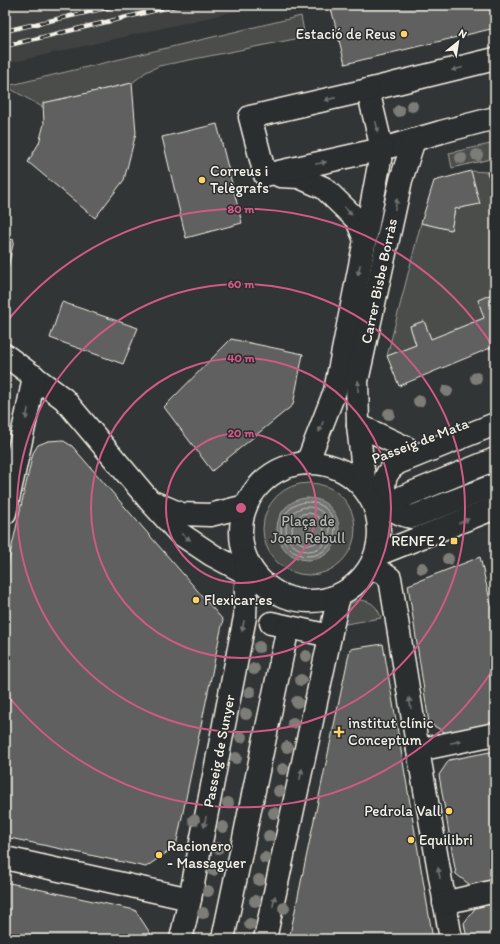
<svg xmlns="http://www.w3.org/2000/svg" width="500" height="944" viewBox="0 0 500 944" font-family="Itim,sans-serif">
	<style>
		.built { fill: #404242 }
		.green { fill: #4b4d4c; stroke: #a09f9a }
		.water { fill: #727370; stroke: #a6a5a0 }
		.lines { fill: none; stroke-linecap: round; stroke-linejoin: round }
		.shore { stroke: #c0bfb8; stroke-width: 1 }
		.building { fill: #5f605f; stroke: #f4f1e8 }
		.minor-casing { stroke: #f4f1e8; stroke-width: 25 }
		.minor { stroke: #2a2d2e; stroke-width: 22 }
		.rail-casing { stroke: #f4f1e8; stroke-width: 4.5 }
		.rail { stroke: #2a2d2e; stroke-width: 3; stroke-dasharray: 9; stroke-linecap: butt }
		.tree { fill: #7c7d79 }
		.oneway { fill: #71726f }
		.ring { fill: none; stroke: #d15985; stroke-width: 2 }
		.poi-dot { fill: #ffd166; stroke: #2a2d2e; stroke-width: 1.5 }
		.labels { text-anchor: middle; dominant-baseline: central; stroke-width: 3; stroke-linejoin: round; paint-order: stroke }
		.poi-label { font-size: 15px; fill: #f4f1e8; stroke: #2a2d2e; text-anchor: start }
		.street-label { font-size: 15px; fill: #f4f1e8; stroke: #2a2d2e }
		.park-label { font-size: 15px; fill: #b9b8b1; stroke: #2a2d2e }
		.centre { fill: #d15985; stroke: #2a2d2e; stroke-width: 2 }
		.ring-label { font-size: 12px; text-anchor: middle; font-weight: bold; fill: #d15985; stroke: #2a2d2e; stroke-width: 3; stroke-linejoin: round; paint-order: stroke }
	</style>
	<rect width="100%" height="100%" fill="#323535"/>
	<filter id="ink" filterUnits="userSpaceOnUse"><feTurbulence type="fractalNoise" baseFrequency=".025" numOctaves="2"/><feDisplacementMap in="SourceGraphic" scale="8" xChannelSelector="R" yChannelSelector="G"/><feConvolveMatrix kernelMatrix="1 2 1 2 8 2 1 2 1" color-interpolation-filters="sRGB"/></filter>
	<g filter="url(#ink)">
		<polygon class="built" points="5,5 263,5 5,64"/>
		<g class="green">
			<polygon points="301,16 305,37 159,66 146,72 132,83 44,103 44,108 9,88 7,86"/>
			<polygon points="495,143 495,158 452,168 449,153"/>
			<polygon points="471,171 487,172 495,194 495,300 492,294 484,318 431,339 424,321 410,326 416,345 387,356 421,223 451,230 455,209 479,204"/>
			<circle cx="309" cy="529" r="46"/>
			<path d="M360,600C372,601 378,607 381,618L340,625C345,611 344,604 360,600Z"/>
		</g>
		<circle class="water" cx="308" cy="529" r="31"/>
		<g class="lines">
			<g class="shore">
				<circle cx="308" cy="529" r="27"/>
				<circle cx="308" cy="529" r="22"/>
				<circle cx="308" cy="529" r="16"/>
			</g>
		</g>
		<g class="building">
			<polygon points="345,5 495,5 495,28 345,64 331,8"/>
			<polygon points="132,83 136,133 124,180 95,218 28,162 39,143 44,124 43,103"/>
			<polygon points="217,124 242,223 186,238 162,137"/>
			<polygon points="495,170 495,194 487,172"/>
			<polygon points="471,171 480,204 455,209 451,230 421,223 434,181"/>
			<polygon points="5,238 14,240 6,277 5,277"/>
			<polygon points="492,294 495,300 495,346 399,386 387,356 416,345 410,326 424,321 431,339 484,318 478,300"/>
			<polygon points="62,302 138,328 123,364 50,338"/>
			<polygon points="231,339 303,354 293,405 212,471 164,407"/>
			<polygon points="62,440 72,446 223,620 176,846 146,867 5,837 5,577 33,453 38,445 48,441"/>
			<polygon points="480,557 495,622 495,722 446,733 429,723 408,585"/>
			<polygon points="383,644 433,939 289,939 350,649"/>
			<polygon points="495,751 495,879 470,885 456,874 439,775 449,760"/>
			<polygon points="5,882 135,910 154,939 5,939"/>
			<polygon points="495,902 495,939 467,939 464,923 476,907"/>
		</g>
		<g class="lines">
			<defs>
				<g id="minor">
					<polyline points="495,59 368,90 382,149 441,132 495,118"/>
					<polyline points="280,176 299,177 324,188 357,220 365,240"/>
					<polyline points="5,355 64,399 149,500 179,533 212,555 257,579"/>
					<path d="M495,424L398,463C396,465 393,466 391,469C380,480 383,501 395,511C400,514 406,516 412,517L495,485"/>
					<polyline points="358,425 407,448"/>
					<polyline points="307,463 335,391 365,240 382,149 265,175 250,117 368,90"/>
					<circle cx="310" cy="532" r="69"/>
					<polyline points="365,488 358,425 357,381 401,180 414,140"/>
					<polyline points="402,497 495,459"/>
					<polyline points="155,503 181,514 210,515 246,506"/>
					<polyline points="5,513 27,413 34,376"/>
					<polyline points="376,555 495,508"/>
					<polyline points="372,566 390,578 418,750 451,939"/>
					<polyline points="271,623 330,636"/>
					<polyline points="418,750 495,734"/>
					<polyline points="5,858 190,899"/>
					<polyline points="444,903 495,891"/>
					<polyline points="181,939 190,899 245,617 247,561"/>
					<polyline points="223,939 288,627"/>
					<polyline points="265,939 339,595"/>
				</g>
			</defs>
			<use href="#minor" class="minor-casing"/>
			<use href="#minor" class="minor"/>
			<defs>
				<g id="rail">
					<polyline points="5,31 119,5"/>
					<polyline points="5,46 178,5"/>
				</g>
			</defs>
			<use href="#rail" class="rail-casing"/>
			<use href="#rail" class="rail"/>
		</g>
		<g class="tree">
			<circle cx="412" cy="106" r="6"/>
			<circle cx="399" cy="111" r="6"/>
			<circle cx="477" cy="155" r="6"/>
			<circle cx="461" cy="158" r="6"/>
			<circle cx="476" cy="378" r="6"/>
			<circle cx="447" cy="391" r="6"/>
			<circle cx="419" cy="401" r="6"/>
			<circle cx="389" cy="414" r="6"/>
			<circle cx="448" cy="559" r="6"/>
			<circle cx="422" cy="568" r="6"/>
			<circle cx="259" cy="647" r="6"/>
			<circle cx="306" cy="656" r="6"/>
			<circle cx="254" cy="669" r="6"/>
			<circle cx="301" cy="680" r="6"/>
			<circle cx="250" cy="692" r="6"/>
			<circle cx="297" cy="702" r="6"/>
			<circle cx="246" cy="714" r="6"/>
			<circle cx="293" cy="723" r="6"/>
			<circle cx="241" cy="737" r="6"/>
			<circle cx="287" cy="747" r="6"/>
			<circle cx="236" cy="758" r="6"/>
			<circle cx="283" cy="769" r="6"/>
			<circle cx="279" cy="791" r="6"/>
			<circle cx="228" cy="803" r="6"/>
			<circle cx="274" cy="813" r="6"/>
			<circle cx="194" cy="820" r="6"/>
			<circle cx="223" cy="827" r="6"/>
			<circle cx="269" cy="836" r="6"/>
			<circle cx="218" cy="848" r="6"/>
			<circle cx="265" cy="858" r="6"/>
			<circle cx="213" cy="870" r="6"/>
			<circle cx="259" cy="880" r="6"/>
			<circle cx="208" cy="891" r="6"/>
			<circle cx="255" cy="901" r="6"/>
			<circle cx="284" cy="908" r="6"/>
			<circle cx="203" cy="913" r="6"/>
			<circle cx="250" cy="924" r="6"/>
		</g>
		<defs><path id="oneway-solid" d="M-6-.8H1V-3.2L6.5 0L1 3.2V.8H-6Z"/></defs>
		<g class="oneway">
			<use href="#oneway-solid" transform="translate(457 69) rotate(166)"/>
			<use href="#oneway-solid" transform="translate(330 99) rotate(167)"/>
			<use href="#oneway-solid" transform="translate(377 127) rotate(77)"/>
			<use href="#oneway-solid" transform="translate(321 163) rotate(-12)"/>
			<use href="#oneway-solid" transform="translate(396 204) rotate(-78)"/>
			<use href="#oneway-solid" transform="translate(348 211) rotate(46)"/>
			<use href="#oneway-solid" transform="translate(359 270) rotate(102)"/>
			<use href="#oneway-solid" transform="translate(358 386) rotate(-89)"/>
			<use href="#oneway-solid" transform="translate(27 414) rotate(101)"/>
			<use href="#oneway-solid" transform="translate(321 427) rotate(111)"/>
			<use href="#oneway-solid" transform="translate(464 521) rotate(-22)"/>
			<use href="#oneway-solid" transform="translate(186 537) rotate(35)"/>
			<use href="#oneway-solid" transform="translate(243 626) rotate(101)"/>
			<use href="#oneway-solid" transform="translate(410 703) rotate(-100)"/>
			<use href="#oneway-solid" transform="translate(456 742) rotate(-12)"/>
			<use href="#oneway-solid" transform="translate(301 774) rotate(-78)"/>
			<use href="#oneway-solid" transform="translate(205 822) rotate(101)"/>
			<use href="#oneway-solid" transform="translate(439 873) rotate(-100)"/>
			<use href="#oneway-solid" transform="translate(274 901) rotate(-78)"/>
		</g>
	</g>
	<g class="ring">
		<circle cx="241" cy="508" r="75"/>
		<circle cx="241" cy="508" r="150"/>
		<circle cx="241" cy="508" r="224"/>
		<path d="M495 666A299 299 0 0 1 5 692M5 324A299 299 0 0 1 495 350"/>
	</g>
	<g class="poi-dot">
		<circle cx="404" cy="34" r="4"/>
		<circle cx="202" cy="180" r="4"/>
		<rect x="450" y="537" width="8" height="8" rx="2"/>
		<circle cx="196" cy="600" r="4"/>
		<path d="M337 726h4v4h4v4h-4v4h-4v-4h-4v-4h4z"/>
		<circle cx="449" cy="811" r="4"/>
		<circle cx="411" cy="840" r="4"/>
		<circle cx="159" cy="855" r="4"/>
	</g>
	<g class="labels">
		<g class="poi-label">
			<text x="396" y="34" text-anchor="end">Estació de Reus</text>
			<text x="210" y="171">Correus i<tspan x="210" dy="17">Telègrafs</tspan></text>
			<text x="446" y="541" text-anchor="end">RENFE 2</text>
			<text x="204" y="600">Flexicar.es</text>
			<text x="348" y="723">institut clínic<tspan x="348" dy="17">Conceptum</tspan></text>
			<text x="441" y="811" text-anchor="end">Pedrola Vall</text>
			<text x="419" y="840">Equilibri</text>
			<text x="167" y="846">Racionero<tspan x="167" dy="17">- Massaguer</tspan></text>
		</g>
		<g class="street-label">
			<text transform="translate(379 281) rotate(-78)">Carrer Bisbe Borràs</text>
			<text transform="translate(420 441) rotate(-21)">Passeig de Mata</text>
			<text transform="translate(219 751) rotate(-79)">Passeig de Sunyer</text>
		</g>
		<g class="park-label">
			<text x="308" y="521">Plaça de<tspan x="308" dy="17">Joan Rebull</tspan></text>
		</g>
	</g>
	<circle cx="241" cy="508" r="6" class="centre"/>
	<g class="ring-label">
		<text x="241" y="213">80 m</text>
		<text x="241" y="288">60 m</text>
		<text x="241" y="362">40 m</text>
		<text x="241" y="437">20 m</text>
	</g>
	<rect width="500" height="944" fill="none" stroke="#2a2d2e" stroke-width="20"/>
	<rect x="10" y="10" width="480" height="924" fill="none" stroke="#f4f1e8" stroke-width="1.5" filter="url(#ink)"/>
	<g transform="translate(458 42) rotate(30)" stroke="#2a2d2e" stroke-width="3" paint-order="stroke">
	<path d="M0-3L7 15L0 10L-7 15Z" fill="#f4f1e8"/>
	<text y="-6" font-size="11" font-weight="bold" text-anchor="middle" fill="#f4f1e8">N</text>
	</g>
</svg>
